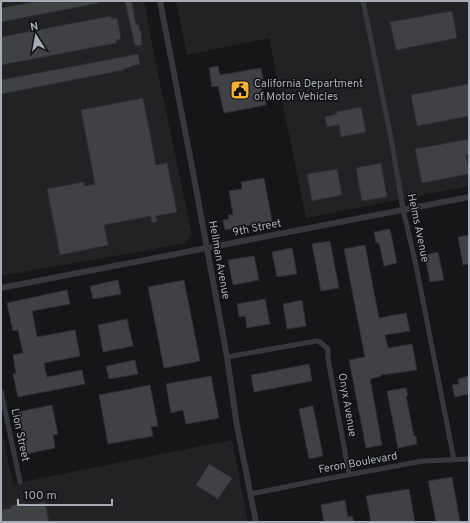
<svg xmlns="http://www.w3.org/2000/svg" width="470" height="523" viewBox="0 0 470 523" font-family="Overpass,sans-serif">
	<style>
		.built { fill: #222225 }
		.building { fill: #404145; stroke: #303034 }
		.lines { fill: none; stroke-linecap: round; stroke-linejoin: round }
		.minor { stroke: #37383d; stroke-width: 5 }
		.tertiary { stroke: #37383d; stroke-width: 6 }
		.labels { text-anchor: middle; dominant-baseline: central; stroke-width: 3; stroke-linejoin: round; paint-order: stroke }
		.poi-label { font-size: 11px; fill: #a8adb8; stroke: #111113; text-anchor: start }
		.street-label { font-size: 11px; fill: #a8adb8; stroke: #111113 }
	</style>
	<rect width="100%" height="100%" fill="#161618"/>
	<g class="built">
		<polygon points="1,1 144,1 155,59 192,235 183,244 1,276"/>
		<polygon points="176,1 469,1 469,186 306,218 269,38 187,55"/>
		<polygon points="1,426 13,484 232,440 248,522 1,522"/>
	</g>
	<g class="building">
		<polygon points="39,1 99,1 99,3 1,22 1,8"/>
		<polygon points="125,1 131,1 132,3 136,25 138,24 140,31 141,31 142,45 135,46"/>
		<polygon points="452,11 457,38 396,50 390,22"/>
		<polygon points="111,16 112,19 117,18 121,39 116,40 117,43 1,65 1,37"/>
		<polygon points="138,54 140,64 131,66 131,67 123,69 124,70 1,94 1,80"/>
		<polygon points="218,66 220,75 261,68 263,80 260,80 262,94 264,93 266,105 224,113 218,86 212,87 209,68"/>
		<polygon points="469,84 469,116 417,126 411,95"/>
		<polygon points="143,98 156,165 167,163 177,212 156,216 157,222 152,223 151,216 104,225 108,245 60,255 47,189 84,182 84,186 95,184 81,110"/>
		<polygon points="361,107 366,132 341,137 339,125 327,127 325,117 337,114 336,112"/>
		<polygon points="469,139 469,154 466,154 469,174 422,183 415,149"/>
		<polygon points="381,163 387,197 362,201 356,168"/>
		<polygon points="337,169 342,195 312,201 307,174"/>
		<polygon points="264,178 272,221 225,230 223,220 229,219 228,215 233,215 229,191 242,189 241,182"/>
		<polygon points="390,229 397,263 384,266 379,243 376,243 374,232"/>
		<polygon points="469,235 469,264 463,265 458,237"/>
		<polygon points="330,241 339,288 321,291 312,244"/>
		<polygon points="365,245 379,318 406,313 410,331 385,335 388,348 412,344 417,370 381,375 381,376 370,379 382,445 366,448 349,360 365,357 344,249"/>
		<polygon points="292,248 297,274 277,277 272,252"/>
		<polygon points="438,252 444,280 430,282 425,255"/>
		<polygon points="254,256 259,280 233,285 228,260"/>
		<polygon points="118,280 121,294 93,299 90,286"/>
		<polygon points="184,280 200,361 164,368 148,287"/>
		<polygon points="67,290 70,304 32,311 37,337 75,330 80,356 44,363 47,377 82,370 85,384 18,397 13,374 16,374 13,355 23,353 18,330 13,331 7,303"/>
		<polygon points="265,299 270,324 247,328 245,316 239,317 237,304"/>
		<polygon points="302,300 306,326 287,329 283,304"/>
		<polygon points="127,319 133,346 103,352 98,325"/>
		<polygon points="135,360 138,374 109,379 106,366"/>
		<polygon points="309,364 312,381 254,392 251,375"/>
		<polygon points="211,376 219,418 186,424 183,410 171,413 166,384"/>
		<polygon points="469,376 469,394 455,397 452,385 459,384 458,379"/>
		<polygon points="150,385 158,426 151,427 153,436 108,444 99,395"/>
		<polygon points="406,388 408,396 406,396 414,436 416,436 417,444 398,448 387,391"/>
		<polygon points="52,405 58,434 53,435 55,448 26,454 18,412"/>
		<polygon points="313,406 323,456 309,459 299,409"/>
		<polygon points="209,464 232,478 218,499 196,485"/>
		<polygon points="452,477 460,522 436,522 428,481"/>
		<polygon points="409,489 415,522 371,522 366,496"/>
		<polygon points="345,500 348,517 352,516 354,522 324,522 321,505"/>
		<polygon points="45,502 49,522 1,522 1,510 11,508 10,506 24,503 25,506"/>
	</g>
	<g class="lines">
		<g class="minor">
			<polyline points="363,1 391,138 403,209 416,265 454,460"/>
			<polyline points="227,357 316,341 320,342 328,349 328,359 349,474"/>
			<polyline points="1,391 20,482"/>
			<polyline points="251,494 320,480 423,461 469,459"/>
		</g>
		<g class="tertiary">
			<polyline points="160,1 192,167 227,357 237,426 256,522"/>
			<polyline points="1,288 469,197"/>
		</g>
	</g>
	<defs>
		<symbol id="civic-square" viewBox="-11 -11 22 22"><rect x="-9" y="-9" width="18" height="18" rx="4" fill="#f2b134" stroke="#111113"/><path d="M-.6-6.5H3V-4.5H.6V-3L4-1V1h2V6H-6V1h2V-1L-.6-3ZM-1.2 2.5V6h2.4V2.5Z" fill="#111"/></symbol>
	</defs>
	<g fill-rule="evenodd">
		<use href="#civic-square" x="229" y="79" width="22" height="22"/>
	</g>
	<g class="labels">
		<g class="poi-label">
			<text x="254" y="84">California Department<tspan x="254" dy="13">of Motor Vehicles</tspan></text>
		</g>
		<g class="street-label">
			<text transform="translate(257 228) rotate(-11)">9th Street</text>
			<text transform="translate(418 228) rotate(78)">Helms Avenue</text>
			<text transform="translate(219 260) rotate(80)">Hellman Avenue</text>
			<text transform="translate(347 405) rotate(80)">Onyx Avenue</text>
			<text transform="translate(20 435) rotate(78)">Lion Street</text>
			<text transform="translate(358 463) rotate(-10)">Feron Boulevard</text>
		</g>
	</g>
	<rect width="470" height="523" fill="none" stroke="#a8adb8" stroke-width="4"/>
	<g transform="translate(36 36) rotate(349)" stroke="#111113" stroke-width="3" paint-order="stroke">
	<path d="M0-3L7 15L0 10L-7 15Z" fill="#a8adb8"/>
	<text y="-6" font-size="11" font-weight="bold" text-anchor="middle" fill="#a8adb8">N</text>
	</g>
	<path d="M18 499v6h94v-6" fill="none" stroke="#a8adb8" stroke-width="2"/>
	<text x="24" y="499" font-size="12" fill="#a8adb8" stroke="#111113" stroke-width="3" paint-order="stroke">100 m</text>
</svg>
